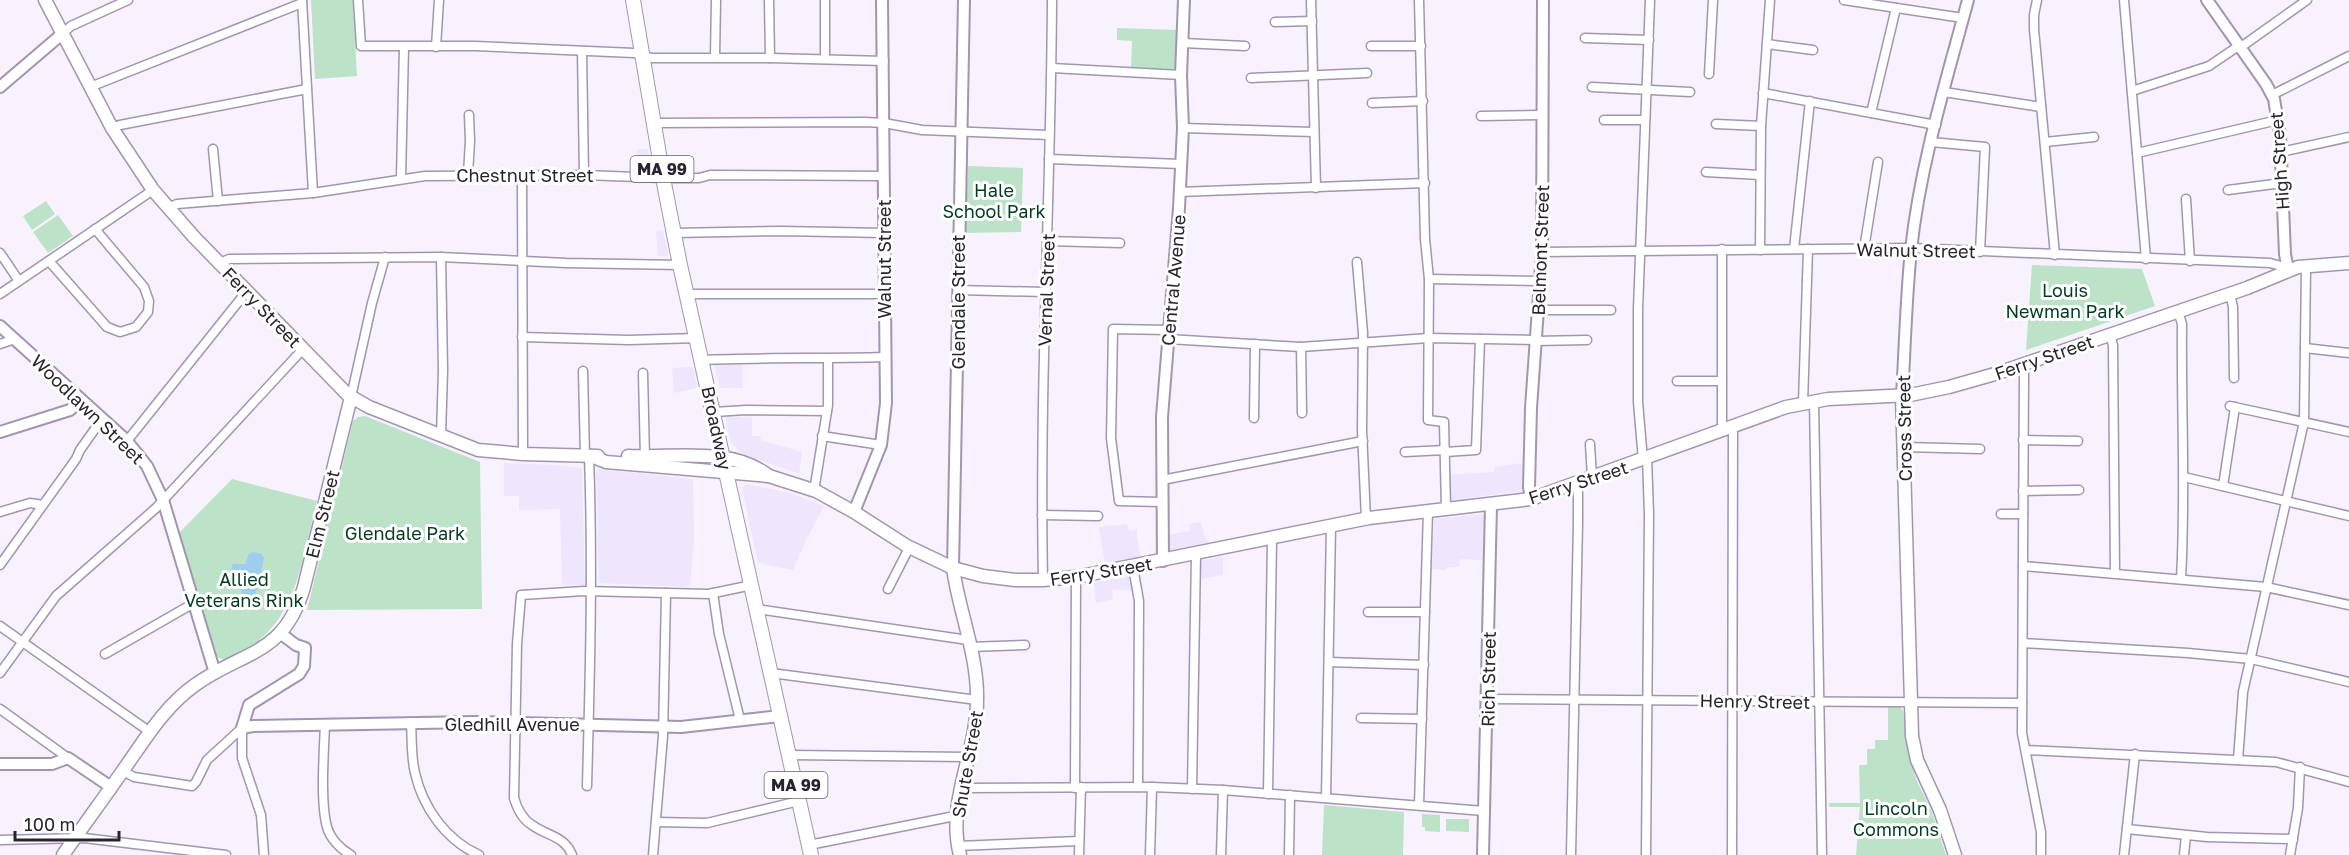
<svg xmlns="http://www.w3.org/2000/svg" width="2349" height="855" viewBox="0 0 2349 855" font-family="'Golos Text',sans-serif">
	<style>
		.commercial { fill: #eee6fc }
		.green { fill: #bce2c7 }
		.water { fill: #9ecdef }
		.lines { fill: none; stroke-linecap: round; stroke-linejoin: round }
		.minor-casing { stroke: #a295b1; stroke-width: 11 }
		.tertiary-casing { stroke: #a295b1; stroke-width: 14 }
		.secondary-casing { stroke: #a295b1; stroke-width: 15 }
		.primary-casing { stroke: #a295b1; stroke-width: 16 }
		.minor { stroke: #fff; stroke-width: 8 }
		.tertiary { stroke: #fff; stroke-width: 10 }
		.secondary { stroke: #fff; stroke-width: 12 }
		.primary { stroke: #fff; stroke-width: 14 }
		.labels { text-anchor: middle; dominant-baseline: central; stroke-width: 6; stroke-linejoin: round; paint-order: stroke }
		.shield { fill: #fff; stroke: #68656d; stroke-width: 1.5 }
		.shield-label { font-size: 16px; font-weight: bold; fill: #28232e }
		.street-label { font-size: 18px; fill: #28232e; stroke: #fff }
		.park-label { font-size: 18px; fill: #003c1d; stroke: #fff }
	</style>
	<rect width="100%" height="100%" fill="#f7f2fe"/>
	<g class="commercial">
		<polygon points="637,149 648,149 651,169 638,169"/>
		<polygon points="663,230 668,254 667,256 658,256 658,254 656,231"/>
		<polygon points="714,365 742,365 743,388 720,388"/>
		<polygon points="693,367 697,388 674,393 672,368"/>
		<polygon points="725,416 752,418 752,436 760,436 761,440 802,452 799,474 740,453 731,442"/>
		<polygon points="504,463 553,465 582,468 585,585 562,585 560,509 519,510 519,496 504,496"/>
		<polygon points="1522,463 1522,491 1450,500 1450,475 1494,472 1495,467"/>
		<polygon points="596,469 693,479 694,540 690,587 599,583"/>
		<polygon points="746,484 790,493 824,506 806,540 793,570 758,563 742,488"/>
		<polygon points="1484,514 1482,560 1460,559 1459,567 1447,567 1446,570 1432,569 1434,519"/>
		<polygon points="1201,522 1204,535 1209,543 1167,551 1167,535 1190,531 1189,524"/>
		<polygon points="1127,524 1129,531 1137,529 1137,538 1141,557 1105,564 1099,527"/>
		<polygon points="1223,556 1223,575 1201,579 1201,561"/>
		<polygon points="1127,576 1130,578 1131,590 1112,590 1113,599 1096,603 1094,582"/>
	</g>
	<g class="green">
		<polygon points="311,0 353,0 357,76 315,79"/>
		<polygon points="1117,28 1177,30 1176,69 1131,68 1132,41 1117,40"/>
		<polygon points="968,166 1023,168 1021,232 965,233"/>
		<polygon points="46,201 55,214 32,230 23,216"/>
		<polygon points="58,215 73,236 48,253 33,232"/>
		<polygon points="2032,265 2142,269 2155,306 2026,350"/>
		<polygon points="365,416 480,462 482,609 307,610 353,421 358,417"/>
		<path d="M232,479L317,501C304,550 299,610 256,643C247,650 235,655 224,660L217,657L179,533Z"/>
		<polygon points="1888,706 1898,706 1903,710 1908,747 1916,779 1932,812 1946,855 1856,855 1860,807 1829,807 1829,803 1860,803 1859,765 1867,765 1867,749 1875,749 1875,740 1888,740"/>
		<polygon points="1324,805 1404,812 1403,855 1322,855"/>
		<polygon points="1422,814 1440,815 1440,832 1425,831 1425,827 1422,827"/>
		<polygon points="1446,819 1469,819 1469,832 1446,831"/>
	</g>
	<polygon class="water" points="253,552 262,554 264,558 256,593 251,596 241,593 241,580 232,576 230,571 233,564 245,564 249,554"/>
	<g class="lines">
		<defs>
			<g id="minor">
				<polyline points="302,0 313,193"/>
				<polyline points="358,0 361,46 476,46 634,53 652,58 770,58 884,61"/>
				<polyline points="769,0 770,58"/>
				<polyline points="825,0 825,59"/>
				<polyline points="1311,0 1316,188"/>
				<polyline points="1419,0 1425,239 1429,279 1428,420 1444,422 1446,509"/>
				<polyline points="1844,0 1963,18"/>
				<polyline points="2037,0 2034,15 2034,29 2055,255"/>
				<polyline points="2124,0 2146,259"/>
				<polyline points="1275,22 1312,21"/>
				<polyline points="62,34 71,26 128,0"/>
				<polyline points="1585,38 1649,40"/>
				<polyline points="1183,43 1245,46"/>
				<polyline points="1767,44 1813,50"/>
				<polyline points="1371,46 1421,46"/>
				<polyline points="436,47 439,0"/>
				<polyline points="2241,47 2307,0"/>
				<polyline points="582,51 584,175"/>
				<polyline points="715,57 716,0"/>
				<polyline points="1052,68 1181,75"/>
				<polyline points="1709,74 1713,0"/>
				<polyline points="1251,78 1367,73"/>
				<polyline points="90,87 302,3"/>
				<polyline points="1592,87 1690,92"/>
				<polyline points="2132,91 2209,66 2240,45"/>
				<polyline points="1944,92 2041,107"/>
				<polyline points="1763,93 1936,125"/>
				<polyline points="2272,95 2349,56"/>
				<polyline points="1372,103 1423,101"/>
				<polyline points="1871,113 1896,8"/>
				<polyline points="1481,116 1542,115"/>
				<polyline points="1604,120 1645,120"/>
				<polyline points="654,123 865,122 884,123 922,130 1049,135"/>
				<polyline points="1716,124 1761,126"/>
				<polyline points="112,128 120,125 307,89"/>
				<polyline points="1183,128 1314,132"/>
				<polyline points="1931,142 1985,147 1980,252"/>
				<polyline points="2045,142 2094,137"/>
				<polyline points="213,149 218,201"/>
				<polyline points="2281,152 2349,137"/>
				<polyline points="2137,153 2278,120"/>
				<polyline points="1049,159 1180,164"/>
				<polyline points="1706,172 1760,175"/>
				<polyline points="468,174 470,141 469,115"/>
				<polyline points="522,175 523,454"/>
				<polyline points="401,178 404,47"/>
				<polyline points="2228,190 2282,183"/>
				<polyline points="1179,192 1425,183"/>
				<polyline points="2186,199 2190,261"/>
				<polyline points="168,208 177,204 313,193 425,176 584,175 663,178 699,178 710,175 884,176"/>
				<polyline points="674,233 782,231 884,233"/>
				<polyline points="1048,241 1120,243"/>
				<polyline points="1794,249 1810,101"/>
				<polyline points="1864,249 1878,162"/>
				<polyline points="1760,250 1761,126 1770,0"/>
				<polyline points="1542,252 1911,248 2270,263 2281,266 2288,270"/>
				<polyline points="0,253 19,281"/>
				<polyline points="49,261 107,327 120,332 136,327 148,312 149,301 144,287 95,229"/>
				<polyline points="1357,262 1363,333 1362,431 1366,519"/>
				<polyline points="220,263 229,259 441,257 566,263 680,265"/>
				<polyline points="1429,279 1540,281"/>
				<polyline points="958,290 1045,292"/>
				<polyline points="0,294 153,190"/>
				<polyline points="687,294 883,294"/>
				<polyline points="2230,294 2233,307 2234,378"/>
				<polyline points="1538,310 1611,310"/>
				<path d="M2178,311L2182,324C2181,409 2186,494 2181,578"/>
				<polyline points="2110,335 2113,345 2115,573"/>
				<polyline points="522,337 629,340 698,338"/>
				<polyline points="1168,339 1301,347 1429,338 1536,340"/>
				<polyline points="1535,341 1587,340"/>
				<polyline points="0,344 15,339"/>
				<polyline points="1301,347 1302,413"/>
				<polyline points="2305,348 2349,353"/>
				<path d="M702,360C763,357 823,359 884,357"/>
				<polyline points="2022,365 2024,374 2022,733 2041,832 2041,855"/>
				<polyline points="583,371 585,456"/>
				<polyline points="643,373 645,459"/>
				<polyline points="1677,381 1721,381"/>
				<polyline points="351,397 372,303 385,257"/>
				<polyline points="1814,401 1822,855"/>
				<polyline points="1803,403 1808,249"/>
				<polyline points="2230,406 2349,432"/>
				<polyline points="714,412 746,410 827,411"/>
				<polyline points="1254,418 1255,344"/>
				<polyline points="1722,430 1722,249"/>
				<polyline points="441,436 443,370 441,257"/>
				<polyline points="822,436 881,445"/>
				<polyline points="2023,440 2078,441"/>
				<polyline points="127,441 247,291"/>
				<polyline points="1590,444 1592,478"/>
				<polyline points="1905,447 1980,449"/>
				<polyline points="1405,452 1445,450"/>
				<polyline points="1445,452 1476,450 1480,339"/>
				<polyline points="1643,460 1638,402 1638,309 1650,0"/>
				<polyline points="2184,477 2349,516"/>
				<polyline points="1162,480 1363,441"/>
				<polyline points="2223,486 2235,407"/>
				<polyline points="814,491 828,405 828,359"/>
				<polyline points="2023,491 2079,490"/>
				<polyline points="1161,502 1119,501 1111,438 1113,329 1169,330"/>
				<polyline points="0,512 30,503 43,505"/>
				<polyline points="2001,514 2023,514"/>
				<polyline points="1042,515 1098,516"/>
				<polyline points="0,565 76,459 80,450 102,419"/>
				<polyline points="2023,566 2266,587 2349,605"/>
				<polyline points="1133,567 1139,601 1138,787"/>
				<path d="M1043,580C1039,387 1051,193 1052,0"/>
				<polyline points="888,589 909,548"/>
				<polyline points="713,593 719,634 740,720"/>
				<polyline points="757,609 968,640"/>
				<polyline points="1368,612 1425,612"/>
				<polyline points="0,626 150,732"/>
				<polyline points="2023,643 2188,653 2251,659 2349,682"/>
				<polyline points="969,647 1025,645"/>
				<polyline points="105,654 194,603"/>
				<polyline points="1329,662 1424,665"/>
				<polyline points="0,673 56,596 156,508 303,349"/>
				<polyline points="771,673 977,700"/>
				<polyline points="1487,699 2022,703"/>
				<polyline points="0,709 68,758"/>
				<polyline points="1361,718 1422,719"/>
				<path d="M411,722C412,739 411,757 415,773C423,808 446,840 479,855"/>
				<path d="M325,724C324,751 320,802 327,827C330,838 340,849 351,855"/>
				<polyline points="242,728 242,758 261,815 264,855"/>
				<polyline points="2026,750 2276,762 2349,782"/>
				<polyline points="789,755 967,757"/>
				<polyline points="2238,760 2243,692 2304,422 2306,266"/>
				<polyline points="123,771 134,777 192,786 196,782 207,760 242,728"/>
				<path d="M587,786C590,676 593,566 589,456"/>
				<polyline points="960,788 1152,787 1223,790 1484,811"/>
				<polyline points="1075,788 1076,577"/>
				<polyline points="1192,789 1196,554"/>
				<polyline points="1268,794 1272,539"/>
				<polyline points="1326,798 1331,526"/>
				<polyline points="1419,805 1428,511"/>
				<polyline points="656,822 707,823 799,801"/>
				<polyline points="2127,829 2207,837 2293,839"/>
				<polyline points="0,840 84,838 226,855"/>
				<polyline points="809,845 955,816"/>
				<polyline points="958,846 1079,841"/>
				<path d="M572,855C565,836 547,836 532,825C522,819 517,808 514,798L517,644L521,595L584,591L709,594L752,585"/>
				<polyline points="653,855 663,736 666,593"/>
				<polyline points="1079,855 1081,787"/>
				<polyline points="1150,855 1152,787"/>
				<polyline points="1221,855 1223,790"/>
				<polyline points="1289,855 1290,795"/>
				<polyline points="1571,855 1578,523 1578,493 1576,484"/>
				<polyline points="1646,855 1649,514 1647,458"/>
				<polyline points="1732,855 1733,426"/>
				<polyline points="2124,855 2135,754"/>
				<polyline points="2184,855 2186,836"/>
				<polyline points="2290,855 2298,808 2300,767"/>
			</g>
			<g id="tertiary">
				<polyline points="2207,0 2266,84 2274,99 2280,135 2285,254 2288,270"/>
				<polyline points="0,87 62,34"/>
				<polyline points="0,326 127,441 147,466 163,500 215,673"/>
				<path d="M1902,396C1905,347 1906,298 1911,250C1920,165 1946,82 1968,0"/>
				<polyline points="0,432 70,410 80,400"/>
				<polyline points="1531,499 1529,487 1531,408 1542,252 1543,0"/>
				<polyline points="854,512 881,445 886,403 882,0"/>
				<polyline points="1163,561 1162,417 1179,208 1183,128 1181,75 1184,0"/>
				<polyline points="953,568 964,0"/>
				<polyline points="280,633 296,645 305,648 304,666 299,674 249,705 242,728 253,726 474,722 681,727 780,716"/>
				<polyline points="0,764 52,764 68,758 111,787"/>
				<polyline points="1483,855 1491,504"/>
			</g>
			<g id="secondary">
				<polyline points="45,0 112,128 153,190 194,237 348,395 369,407 478,450 523,454 598,456"/>
				<polyline points="1902,396 1912,736 1917,760 1940,810 1955,855"/>
				<polyline points="591,456 606,462 769,476 816,491 854,512 907,546 953,568 983,576 1015,580 1043,580 1076,577 1369,518 1531,499 1786,407 1828,399 1910,395 1949,387 1995,374 2247,288 2298,267 2349,263"/>
				<path d="M628,456C673,458 731,446 769,476"/>
				<path d="M953,568C959,612 978,655 977,700C977,753 946,801 960,855"/>
				<path d="M63,855C83,826 104,798 124,769C146,738 165,706 195,685C244,650 284,656 304,587L351,397"/>
			</g>
			<polyline id="primary" points="633,0 663,178 680,265 811,855"/>
		</defs>
		<use href="#minor" class="minor-casing"/>
		<use href="#tertiary" class="tertiary-casing"/>
		<use href="#secondary" class="secondary-casing"/>
		<use href="#primary" class="primary-casing"/>
		<use href="#minor" class="minor"/>
		<use href="#tertiary" class="tertiary"/>
		<use href="#secondary" class="secondary"/>
		<use href="#primary" class="primary"/>
	</g>
	<g class="labels">
		<g class="shield">
			<rect x="630.5" y="156" width="63" height="26" rx="4.5"/>
			<rect x="764.5" y="772" width="63" height="26" rx="4.5"/>
		</g>
		<g class="shield-label">
			<text x="662" y="169">MA 99</text>
			<text x="796" y="785">MA 99</text>
		</g>
		<g class="street-label">
			<text transform="translate(2279 161) rotate(-94)">High Street</text>
			<text x="525" y="175">Chestnut Street</text>
			<text transform="translate(1540 250) rotate(-88)">Belmont Street</text>
			<text transform="translate(1916 250) rotate(1)">Walnut Street</text>
			<text transform="translate(884 259) rotate(-90)">Walnut Street</text>
			<text transform="translate(1173 280) rotate(-85)">Central Avenue</text>
			<text transform="translate(1046 290) rotate(-88)">Vernal Street</text>
			<text transform="translate(958 302) rotate(-90)">Glendale Street</text>
			<text transform="translate(262 307) rotate(46)">Ferry Street</text>
			<text transform="translate(2044 357) rotate(-19)">Ferry Street</text>
			<text transform="translate(88 409) rotate(44)">Woodlawn Street</text>
			<text transform="translate(717 428) rotate(78)">Broadway</text>
			<text transform="translate(1904 428) rotate(-91)">Cross Street</text>
			<text transform="translate(1578 482) rotate(-18)">Ferry Street</text>
			<text transform="translate(322 514) rotate(-76)">Elm Street</text>
			<text transform="translate(1101 571) rotate(-9)">Ferry Street</text>
			<text transform="translate(1488 679) rotate(-89)">Rich Street</text>
			<text transform="translate(1755 701) rotate(1)">Henry Street</text>
			<text x="512" y="724">Gledhill Avenue</text>
			<text transform="translate(967 764) rotate(-80)">Shute Street</text>
		</g>
		<g class="park-label">
			<text x="994" y="190">Hale<tspan x="994" dy="21">School Park</tspan></text>
			<text x="2065" y="290">Louis<tspan x="2065" dy="21">Newman Park</tspan></text>
			<text x="405" y="533">Glendale Park</text>
			<text x="244" y="579">Allied<tspan x="244" dy="21">Veterans Rink</tspan></text>
			<text x="1896" y="808">Lincoln<tspan x="1896" dy="21">Commons</tspan></text>
		</g>
	</g>
	<path d="M15 831v9h104v-9" fill="none" stroke="#28232e" stroke-width="3"/>
	<text x="24" y="831" font-size="18" fill="#28232e" stroke="#ffffff" stroke-width="4.5" paint-order="stroke">100 m</text>
</svg>
